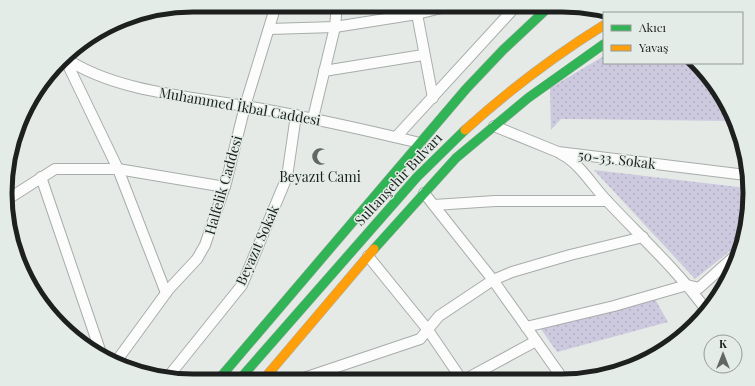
<svg xmlns="http://www.w3.org/2000/svg" width="755" height="386" viewBox="0 0 755 386" font-family="'Playfair Display',serif">
	<style>
		.grass { fill: url(#grass-dots) }
		.lines { fill: none; stroke-linecap: round; stroke-linejoin: round }
		.street-casing { stroke: #a8acaa; stroke-width: 12 }
		.fast-casing { stroke: #a8acaa; stroke-width: 10 }
		.slow-casing { stroke: #a8acaa; stroke-width: 10 }
		.street { stroke: #fbfcfb; stroke-width: 10 }
		.fast { stroke: #30b455; stroke-width: 9 }
		.slow { stroke: #ff9f0a; stroke-width: 9 }
		.labels { text-anchor: middle; dominant-baseline: central; stroke-width: 3; stroke-linejoin: round; paint-order: stroke }
		.street-label { font-size: 14px; fill: #1d201e; stroke: #e3ece6 }
		.poi-label { font-size: 14px; fill: #1d201e; stroke: #e3ece6 }
		.rim { fill: none; stroke: #1d201e; stroke-width: 5 }
	</style>
	<defs>
		<pattern id="grass-dots" width="8" height="8" patternUnits="userSpaceOnUse"><rect width="8" height="8" fill="#cdcadf"/><path d="M2 2h.1M6 6h.1" fill="none" stroke="#b0adbf" stroke-width="1.8" stroke-linecap="round"/></pattern>
	</defs>
	<rect width="100%" height="100%" fill="#e5eae7"/>
	<g class="grass">
		<polygon points="604,56 604,63 695,63 703,69 734,121 561,119 551,130 550,88"/>
		<polygon points="594,170 747,188 750,206 740,243 695,279"/>
		<polygon points="655,299 668,322 557,352 541,329"/>
	</g>
	<g class="lines">
		<defs>
			<g id="street">
				<polyline points="417,14 433,98"/>
				<polyline points="269,29 335,27 417,14 454,5"/>
				<path d="M65,58C117,93 196,97 257,108C312,118 366,130 420,143"/>
				<polyline points="63,60 65,59 118,169 166,293"/>
				<polyline points="324,71 423,55"/>
				<polyline points="313,118 335,27 337,5"/>
				<polyline points="494,126 558,152 746,175"/>
				<polyline points="396,137 517,5"/>
				<path d="M561,154C581,164 593,187 608,202C642,238 678,271 707,311"/>
				<polyline points="41,177 102,356"/>
				<polyline points="424,193 493,280 563,379"/>
				<polyline points="8,199 55,169 118,169 225,187"/>
				<polyline points="434,205 495,201 607,201"/>
				<polyline points="368,256 428,330 462,380"/>
				<polyline points="526,327 614,306 687,285 699,288 737,254"/>
				<polyline points="115,363 169,289 197,259 205,245 226,183 245,106 276,5"/>
				<polyline points="168,377 242,285 287,177 296,115"/>
				<polyline points="298,380 420,339 439,316 493,280 512,272 570,255 643,237"/>
				<polyline points="464,380 536,341"/>
			</g>
			<g id="fast">
				<polyline points="374,249 456,158 528,98 604,44"/>
				<polyline points="218,380 466,89 503,50 551,5"/>
				<polyline points="239,380 417,177 465,130"/>
			</g>
			<g id="slow">
				<path d="M465,130C508,91 554,56 604,25"/>
				<polyline points="263,380 374,249"/>
			</g>
		</defs>
		<use href="#street" class="street-casing"/>
		<use href="#fast" class="fast-casing"/>
		<use href="#slow" class="slow-casing"/>
		<use href="#street" class="street"/>
		<use href="#fast" class="fast"/>
		<use href="#slow" class="slow"/>
	</g>
	<defs>
		<symbol id="mosque-bare" viewBox="-9 -9 18 18"><path d="M3.5-4.9A6 6 0 1 0 3.5 4.9A5 5 0 1 1 3.5-4.9Z" fill="#636764" stroke="#e3ece6" stroke-width="2.5" paint-order="stroke"/></symbol>
	</defs>
	<g fill-rule="evenodd">
		<use href="#mosque-bare" x="308" y="144" width="25" height="25"/>
	</g>
	<g class="labels">
		<g class="street-label">
			<text transform="translate(240 106) rotate(10)">Muhammed İkbal Caddesi</text>
			<text transform="translate(617 159) rotate(7)">50-33. Sokak</text>
			<text transform="translate(398 179) rotate(-47)">Sultanşehir Bulvarı</text>
			<text transform="translate(223 185) rotate(-74)">Halfelik Caddesi</text>
			<text transform="translate(257 245) rotate(-66)">Beyazıt Sokak</text>
		</g>
		<g class="poi-label">
			<text x="320" y="176">Beyazıt Cami</text>
		</g>
	</g>
	<path d="M0 0H755V386H0ZM193 12H562A181 181 0 0 1 743 193V193A181 181 0 0 1 562 374H193A181 181 0 0 1 12 193V193A181 181 0 0 1 193 12Z" fill="#e3ece6" fill-rule="evenodd"/>
	<path class="rim" d="M193 12H562A181 181 0 0 1 743 193V193A181 181 0 0 1 562 374H193A181 181 0 0 1 12 193V193A181 181 0 0 1 193 12Z"/>
	<rect x="603" y="12" width="140" height="52" fill="#e3ece6" stroke="#949a96"/>
	<rect x="611" y="25" width="20" height="6" fill="#30b455" stroke="#949a96"/>
	<text x="639" y="32" font-size="12" fill="#1d201e">Akıcı</text>
	<rect x="611" y="45" width="20" height="6" fill="#ff9f0a" stroke="#949a96"/>
	<text x="639" y="52" font-size="12" fill="#1d201e">Yavaş</text>
	<g transform="translate(723 354)"><circle r="19" fill="#e3ece6" stroke="#949a96"/>
	<path d="M0-3L7 15L0 10L-7 15Z" fill="#636764"/>
	<text y="-6" font-size="11" font-weight="bold" text-anchor="middle" fill="#1d201e">K</text>
	</g>
</svg>
